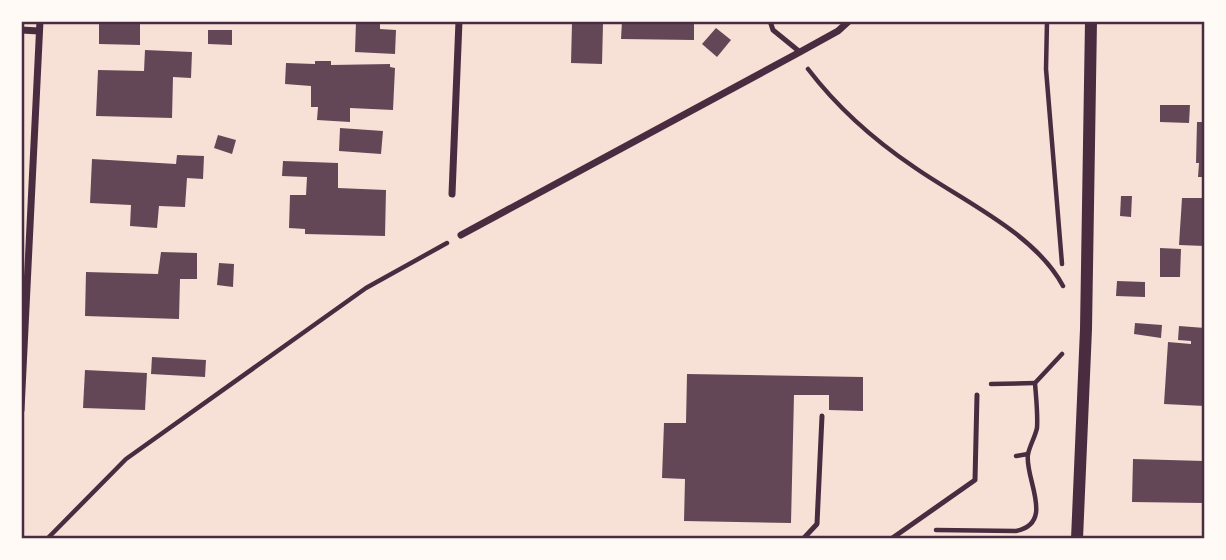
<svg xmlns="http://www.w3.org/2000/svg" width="1226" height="560" viewBox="0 0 1226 560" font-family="'Fira Sans Condensed',sans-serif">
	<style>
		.building { fill: #644757 }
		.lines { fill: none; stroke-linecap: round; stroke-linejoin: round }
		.path { stroke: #4a2c40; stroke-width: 4.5 }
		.service { stroke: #4a2c40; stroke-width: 5 }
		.minor { stroke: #4a2c40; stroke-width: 7 }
		.tertiary { stroke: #4a2c40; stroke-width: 12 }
		.neatline { fill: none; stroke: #4a2c40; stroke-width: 2.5 }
	</style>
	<rect width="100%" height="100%" fill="#f7e1d7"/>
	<g class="building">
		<polygon points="356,21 380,21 380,29 396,30 395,54 355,52"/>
		<polygon points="622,21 694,21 694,40 621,39"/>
		<polygon points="99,23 140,24 140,45 99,44"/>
		<polygon points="572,23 603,24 602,64 571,63"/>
		<polygon points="716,28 731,40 717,57 702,44"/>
		<polygon points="208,30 232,30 232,45 208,44"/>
		<polygon points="145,50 192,52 191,78 173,77 172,118 96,116 98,70 144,71"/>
		<polygon points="315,61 331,61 331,65 390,64 390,67 395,68 393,110 350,108 350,122 317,120 318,107 311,107 311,86 285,84 286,63 315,64"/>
		<polygon points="1160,105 1190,105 1189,123 1160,122"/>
		<polygon points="1197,122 1205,122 1205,177 1198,177 1199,163 1196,163"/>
		<polygon points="340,128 383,131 381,154 339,151"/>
		<polygon points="218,135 236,140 232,154 214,148"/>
		<polygon points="177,155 204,156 203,179 187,178 185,207 159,206 157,228 130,226 131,205 90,203 92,159 176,164"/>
		<polygon points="283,161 338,163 338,188 386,190 385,236 305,234 305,229 289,228 290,195 306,195 307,177 282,176"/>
		<polygon points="1121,196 1132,196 1131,217 1120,216"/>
		<polygon points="1182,198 1205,198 1205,246 1179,245"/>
		<polygon points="1160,248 1181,249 1180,277 1160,277"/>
		<polygon points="161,252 197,253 197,279 180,279 179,319 85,316 86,272 158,274"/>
		<polygon points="219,263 234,264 233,287 217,285"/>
		<polygon points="1117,281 1145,282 1145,297 1116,296"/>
		<polygon points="1135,323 1162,325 1161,338 1134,334"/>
		<polygon points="1179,326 1205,328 1205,406 1164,404 1168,342 1191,344 1191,341 1178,340"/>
		<polygon points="152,357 206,360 205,377 151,374"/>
		<polygon points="85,370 147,373 145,410 83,408"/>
		<polygon points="687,374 863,377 863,411 829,410 829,395 794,395 791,523 684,521 685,479 662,478 664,423 686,423"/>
		<polygon points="1133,459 1204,461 1203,503 1132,502"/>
	</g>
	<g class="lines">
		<g class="path">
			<polyline points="1047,21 1046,69 1062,264"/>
			<path d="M808,69C837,107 874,140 914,167C961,200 1035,233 1063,286"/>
			<polyline points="991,384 1035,383"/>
			<polyline points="1016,456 1028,454"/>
			<path d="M936,530L1016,531C1056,523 1024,478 1028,454C1030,445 1035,437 1037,428C1038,414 1036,397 1035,383L1062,354"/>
			<polyline points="47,539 126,459 366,288 447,243"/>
		</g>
		<g class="service">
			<polyline points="770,21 773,30 800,52"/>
			<polyline points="803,539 817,524 822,416"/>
			<polyline points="891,539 975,480 977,395"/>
		</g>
		<g class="minor">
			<polyline points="21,30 39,31"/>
			<polyline points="452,194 459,21"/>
			<polyline points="461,235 800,52 838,31 849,21"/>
			<polyline points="21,410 40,21"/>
		</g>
		<polyline class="tertiary" points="1077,539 1086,329 1091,21"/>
	</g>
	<rect width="1226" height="560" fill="none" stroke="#fffaf5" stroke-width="46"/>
	<rect x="23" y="23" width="1180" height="514" class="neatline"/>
</svg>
